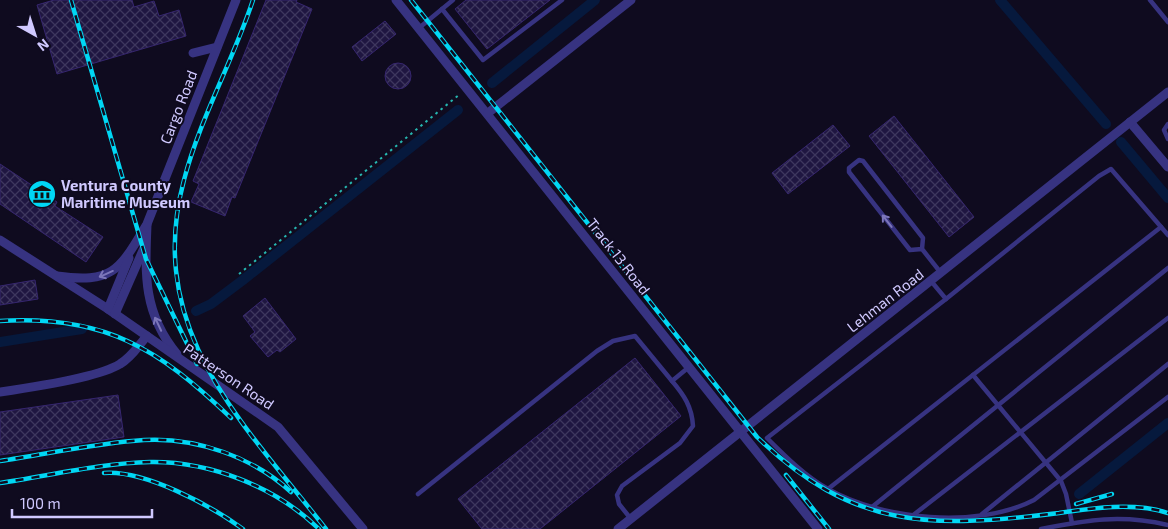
<svg xmlns="http://www.w3.org/2000/svg" width="1168" height="529" viewBox="0 0 1168 529" font-family="'Exo 2',sans-serif">
	<style>
		.lines { fill: none; stroke-linecap: round; stroke-linejoin: round }
		.canal { stroke: #06193d; stroke-width: 10 }
		.building { fill: url(#building-cross-hatch); stroke: #36266f }
		.path { stroke: #26b6b0; stroke-width: 2; stroke-dasharray: 2.5 4; stroke-linecap: butt }
		.service { stroke: #373381; stroke-width: 4.5 }
		.minor { stroke: #373381; stroke-width: 9 }
		.rail-casing { stroke: #00d7f4; stroke-width: 4.5 }
		.rail { stroke: #0f0b1f; stroke-width: 2.5; stroke-dasharray: 8; stroke-linecap: butt }
		.oneway { stroke: #7c76ba }
		.labels { text-anchor: middle; dominant-baseline: central; stroke-width: 4; stroke-linejoin: round; paint-order: stroke }
		.street-label { font-size: 15px; fill: #d0c9ff; stroke: #0f0b1f }
		.poi-label { font-size: 15px; font-weight: bold; fill: #d0c9ff; stroke: #0f0b1f; text-anchor: start }
	</style>
	<defs>
		<pattern id="building-cross-hatch" width="8" height="8" patternUnits="userSpaceOnUse" patternTransform="scale(1.25)"><rect width="8" height="8" fill="#1f1641"/><path d="M0 0l8 8M0 8l8-8" fill="none" stroke="#3e375e"/></pattern>
	</defs>
	<rect width="100%" height="100%" fill="#0f0b1f"/>
	<g class="lines">
		<g class="canal">
			<polyline points="1000,0 1106,124"/>
			<polyline points="492,83 595,0"/>
			<polyline points="1121,142 1168,198"/>
			<polyline points="196,311 211,304 243,280 458,110"/>
			<polyline points="0,342 82,329"/>
			<polyline points="1079,494 1168,423"/>
		</g>
	</g>
	<g class="building">
		<polygon points="54,0 132,0 134,7 154,1 159,16 179,10 186,36 57,74 37,5"/>
		<polygon points="266,0 297,0 296,2 312,9 235,198 232,197 225,216 191,202 199,184 193,181"/>
		<polygon points="466,0 550,0 487,49 455,9"/>
		<polygon points="385,21 396,34 362,61 352,47"/>
		<circle cx="398" cy="76" r="13"/>
		<polygon points="894,116 974,217 949,237 869,136"/>
		<polygon points="833,125 850,146 788,194 772,173"/>
		<polygon points="0,164 57,202 55,206 103,237 86,262 0,204"/>
		<polygon points="35,280 38,299 0,305 0,286"/>
		<polygon points="265,298 296,339 280,352 277,350 268,357 250,336 255,332 243,316"/>
		<polygon points="635,358 681,416 540,529 482,529 458,499"/>
		<polygon points="118,395 124,437 0,455 0,412"/>
	</g>
	<g class="lines">
		<polyline class="path" points="239,274 460,94"/>
		<g class="service">
			<polyline points="1150,0 1168,22"/>
			<polyline points="442,9 483,60 562,0"/>
			<polyline points="419,28 453,0"/>
			<polyline points="1168,124 1164,130 1168,139"/>
			<polyline points="922,249 910,250 849,172 849,168 859,160 863,161 923,238 922,249 941,273"/>
			<polyline points="931,281 946,299 1099,176 1111,169 1168,235"/>
			<path d="M946,299L767,438C785,456 805,476 828,489C882,520 978,529 1034,500L1168,397"/>
			<polyline points="973,375 1061,481 1066,494 1072,523"/>
			<polyline points="828,489 1161,227"/>
			<polyline points="418,494 597,351 613,341 635,336 672,381 689,367"/>
			<polyline points="872,507 1168,268"/>
			<polyline points="982,514 1168,364"/>
			<polyline points="912,516 1168,318"/>
			<path d="M631,519L619,504L617,495L622,486L680,443L693,426C692,407 684,395 672,381"/>
			<path d="M1041,529C1088,520 1120,514 1168,525"/>
		</g>
		<g class="minor">
			<polyline points="396,0 818,529"/>
			<polyline points="193,53 217,47"/>
			<polyline points="488,113 631,0"/>
			<polyline points="1130,122 1168,167"/>
			<path d="M147,225C145,274 143,313 177,354"/>
			<polyline points="0,240 108,309 278,427 363,529"/>
			<path d="M57,276C114,284 120,269 147,224L236,0"/>
			<polyline points="108,309 129,258"/>
			<polyline points="115,314 144,248"/>
			<path d="M0,392C28,388 98,378 120,364C132,357 138,346 147,336"/>
			<polyline points="618,529 1168,92"/>
		</g>
		<defs>
			<g id="rail">
				<polyline points="71,0 146,259 197,364"/>
				<path d="M253,0C233,61 200,118 184,180C144,329 242,422 326,529"/>
				<path d="M411,0L757,437C853,529 928,529 1059,513C1092,508 1135,502 1168,513"/>
				<path d="M0,321C105,315 158,348 231,418"/>
				<path d="M0,461C47,454 97,443 144,440C196,437 253,457 291,492"/>
				<path d="M104,473C145,470 210,505 243,529"/>
				<polyline points="786,475 829,529"/>
				<path d="M0,483C48,476 102,463 150,462C210,461 276,487 319,529"/>
				<polyline points="1076,504 1112,494"/>
			</g>
		</defs>
		<use href="#rail" class="rail-casing"/>
		<use href="#rail" class="rail"/>
	</g>
	<defs><path id="oneway-shaft" d="M-6 0H5M1.5-3L5.5 0L1.5 3" fill="none" stroke-width="1.6" stroke-linecap="round" stroke-linejoin="round" transform="scale(1.25)"/></defs>
	<g class="oneway">
		<use href="#oneway-shaft" transform="translate(887 221) rotate(-128)"/>
		<use href="#oneway-shaft" transform="translate(106 274) rotate(156)"/>
		<use href="#oneway-shaft" transform="translate(158 324) rotate(-115)"/>
	</g>
	<defs>
		<symbol id="museum-disc" viewBox="-11 -11 22 22"><circle r="9.5" fill="#00d7f4" stroke="#0f0b1f"/><path d="M0-6L6-3V-2H-6V-3ZM-5-1h2V3h-2ZM-1-1h2V3h-2ZM3-1h2V3H3ZM-6 4H6V6H-6Z" fill="#111"/></symbol>
	</defs>
	<g fill-rule="evenodd">
		<use href="#museum-disc" x="26" y="178" width="32" height="32"/>
	</g>
	<g class="labels">
		<g class="street-label">
			<text transform="translate(178 107) rotate(-69)">Cargo Road</text>
			<text transform="translate(619 256) rotate(52)">Track 13 Road</text>
			<text transform="translate(885 300) rotate(-38)">Lehman Road</text>
			<text transform="translate(229 376) rotate(34)">Patterson Road</text>
		</g>
		<g class="poi-label">
			<text x="61" y="185">Ventura County<tspan x="61" dy="17">Maritime Museum</tspan></text>
		</g>
	</g>
	<g transform="translate(35 35) rotate(141)" stroke="#0f0b1f" stroke-width="4" paint-order="stroke">
	<path d="M0-4L9 19L0 12L-9 19Z" fill="#d0c9ff"/>
	<text y="-8" font-size="14" font-weight="bold" text-anchor="middle" fill="#d0c9ff">N</text>
	</g>
	<path d="M12 509v8h140v-8" fill="none" stroke="#d0c9ff" stroke-width="2.5"/>
	<text x="20" y="509" font-size="15" fill="#d0c9ff" stroke="#0f0b1f" stroke-width="4" paint-order="stroke">100 m</text>
</svg>
